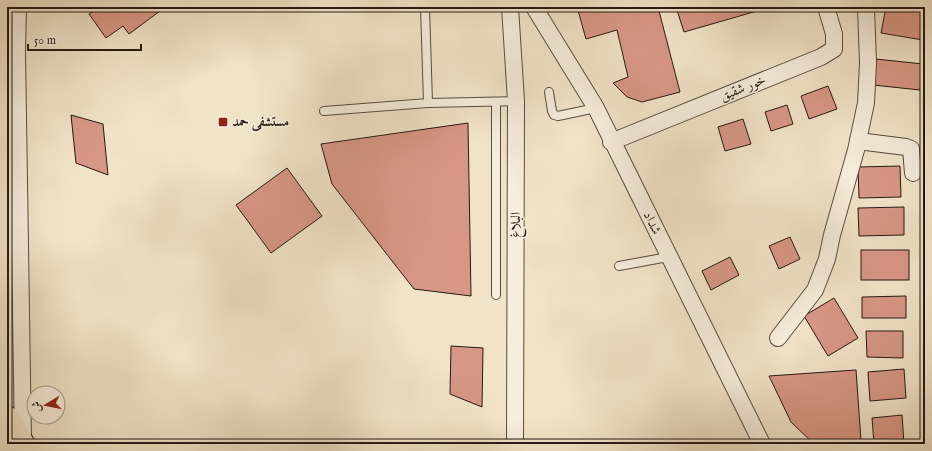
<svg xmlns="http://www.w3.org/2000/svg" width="932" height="451" viewBox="0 0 932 451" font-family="'IM FELL English',Amiri,serif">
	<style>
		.building { fill: #d89786; stroke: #241a13 }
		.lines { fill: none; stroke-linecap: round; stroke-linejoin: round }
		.service-casing { stroke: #574c40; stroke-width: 10 }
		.minor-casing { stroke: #574c40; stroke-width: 18 }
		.trunk-casing { stroke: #241a13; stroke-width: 24 }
		.service { stroke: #f6eddb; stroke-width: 8 }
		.minor { stroke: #f6eddb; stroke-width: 16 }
		.trunk { stroke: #f1e3c8; stroke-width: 22 }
		.poi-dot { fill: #8f2418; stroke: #f6eddb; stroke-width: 1.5 }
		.labels { text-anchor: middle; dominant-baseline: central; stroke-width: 3; stroke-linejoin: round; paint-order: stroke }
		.street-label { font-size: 14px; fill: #241a13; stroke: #f6eddb }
		.poi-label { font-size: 14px; font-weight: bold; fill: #241a13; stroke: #f6eddb; text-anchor: start }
	</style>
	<rect width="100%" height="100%" fill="#f1e3c8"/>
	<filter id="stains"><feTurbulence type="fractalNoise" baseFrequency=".005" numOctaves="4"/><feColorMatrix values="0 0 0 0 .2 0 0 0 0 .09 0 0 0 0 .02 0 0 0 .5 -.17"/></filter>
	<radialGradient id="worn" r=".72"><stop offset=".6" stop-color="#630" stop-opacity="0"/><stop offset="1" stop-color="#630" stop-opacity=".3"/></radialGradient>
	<g class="building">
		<polygon points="99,7 158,7 160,11 129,34 123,26 106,38 89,14"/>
		<polygon points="577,7 658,7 680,92 642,102 627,97 613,83 628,77 617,30 586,39"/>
		<polygon points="676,7 771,7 684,32"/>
		<polygon points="886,7 897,7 925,12 925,26 923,40 881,33"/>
		<polygon points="876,59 923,64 920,90 873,85"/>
		<polygon points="828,86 837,109 809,119 801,96"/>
		<polygon points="787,105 793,124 771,131 765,112"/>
		<polygon points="71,115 103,124 108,175 76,163"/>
		<polygon points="743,119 751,144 725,151 718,127"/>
		<polygon points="468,123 471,296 414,289 332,184 321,144"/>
		<polygon points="900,166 901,197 859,198 858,167"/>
		<polygon points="287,168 322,216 271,253 236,205"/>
		<polygon points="904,207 904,235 859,236 858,208"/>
		<polygon points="790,237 800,259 779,269 769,246"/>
		<rect x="861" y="250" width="48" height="30"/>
		<polygon points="730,257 739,275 711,290 702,271"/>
		<polygon points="906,296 906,318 862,318 862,297"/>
		<polygon points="834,298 858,338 828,356 804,316"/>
		<polygon points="866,331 903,331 903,358 867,357"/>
		<polygon points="451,346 483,348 482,407 450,394"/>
		<polygon points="904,369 906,398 870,401 868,372"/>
		<polygon points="856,370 861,441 813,443 791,422 769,376"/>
		<polygon points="902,415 904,444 874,444 872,418"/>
	</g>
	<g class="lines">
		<defs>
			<g id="service">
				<polyline points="549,92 552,111 554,115 558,116 596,108"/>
				<polyline points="496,102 496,295"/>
				<polyline points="428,103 516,101"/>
				<polyline points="324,111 428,103 425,7"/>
				<polyline points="619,266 668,257"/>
			</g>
			<g id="minor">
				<polyline points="18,7 17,52 23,442"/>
				<polyline points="510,7 516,101 515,444"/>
				<polyline points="534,7 596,108 762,444"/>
				<polyline points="858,141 906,147 911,149 913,173"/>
				<polyline points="611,142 821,57 834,49 834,34 826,7"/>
				<polyline points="778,338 815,290 827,259 832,235 856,150 866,103 868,63 866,7"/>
			</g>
			<polyline id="trunk" points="7,417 23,443"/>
		</defs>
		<use href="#service" class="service-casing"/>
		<use href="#minor" class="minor-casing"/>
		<use href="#trunk" class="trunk-casing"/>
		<use href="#service" class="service"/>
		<use href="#minor" class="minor"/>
		<use href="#trunk" class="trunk"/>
	</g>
	<rect class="poi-dot" x="218" y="117" width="10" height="10" rx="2"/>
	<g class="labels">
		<g class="street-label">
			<text transform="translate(743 88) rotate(-22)">خور شقيق</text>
			<text transform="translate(652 223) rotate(64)">شداد</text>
			<text transform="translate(516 225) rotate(-90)">البلاغ</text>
		</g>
		<g class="poi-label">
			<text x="232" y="122">مستشفى حمد</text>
		</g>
	</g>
	<rect width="932" height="451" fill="none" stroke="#f1e3c8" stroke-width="24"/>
	<rect x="8" y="8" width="916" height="435" fill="none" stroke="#241a13" stroke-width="2"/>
	<rect x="12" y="12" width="908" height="427" fill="none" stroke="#241a13"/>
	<g transform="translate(46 405) rotate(260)"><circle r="19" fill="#f6eddb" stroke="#a2998b"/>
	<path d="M0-3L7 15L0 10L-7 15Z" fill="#8f2418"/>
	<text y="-6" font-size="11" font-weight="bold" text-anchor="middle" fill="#241a13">ش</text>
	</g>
	<path d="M28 44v6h113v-6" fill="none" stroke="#241a13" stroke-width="2"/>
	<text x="34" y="44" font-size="12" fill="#241a13" stroke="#f6eddb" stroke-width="3" paint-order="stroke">50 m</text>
	<rect width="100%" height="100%" filter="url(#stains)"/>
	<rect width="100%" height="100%" fill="url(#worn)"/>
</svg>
